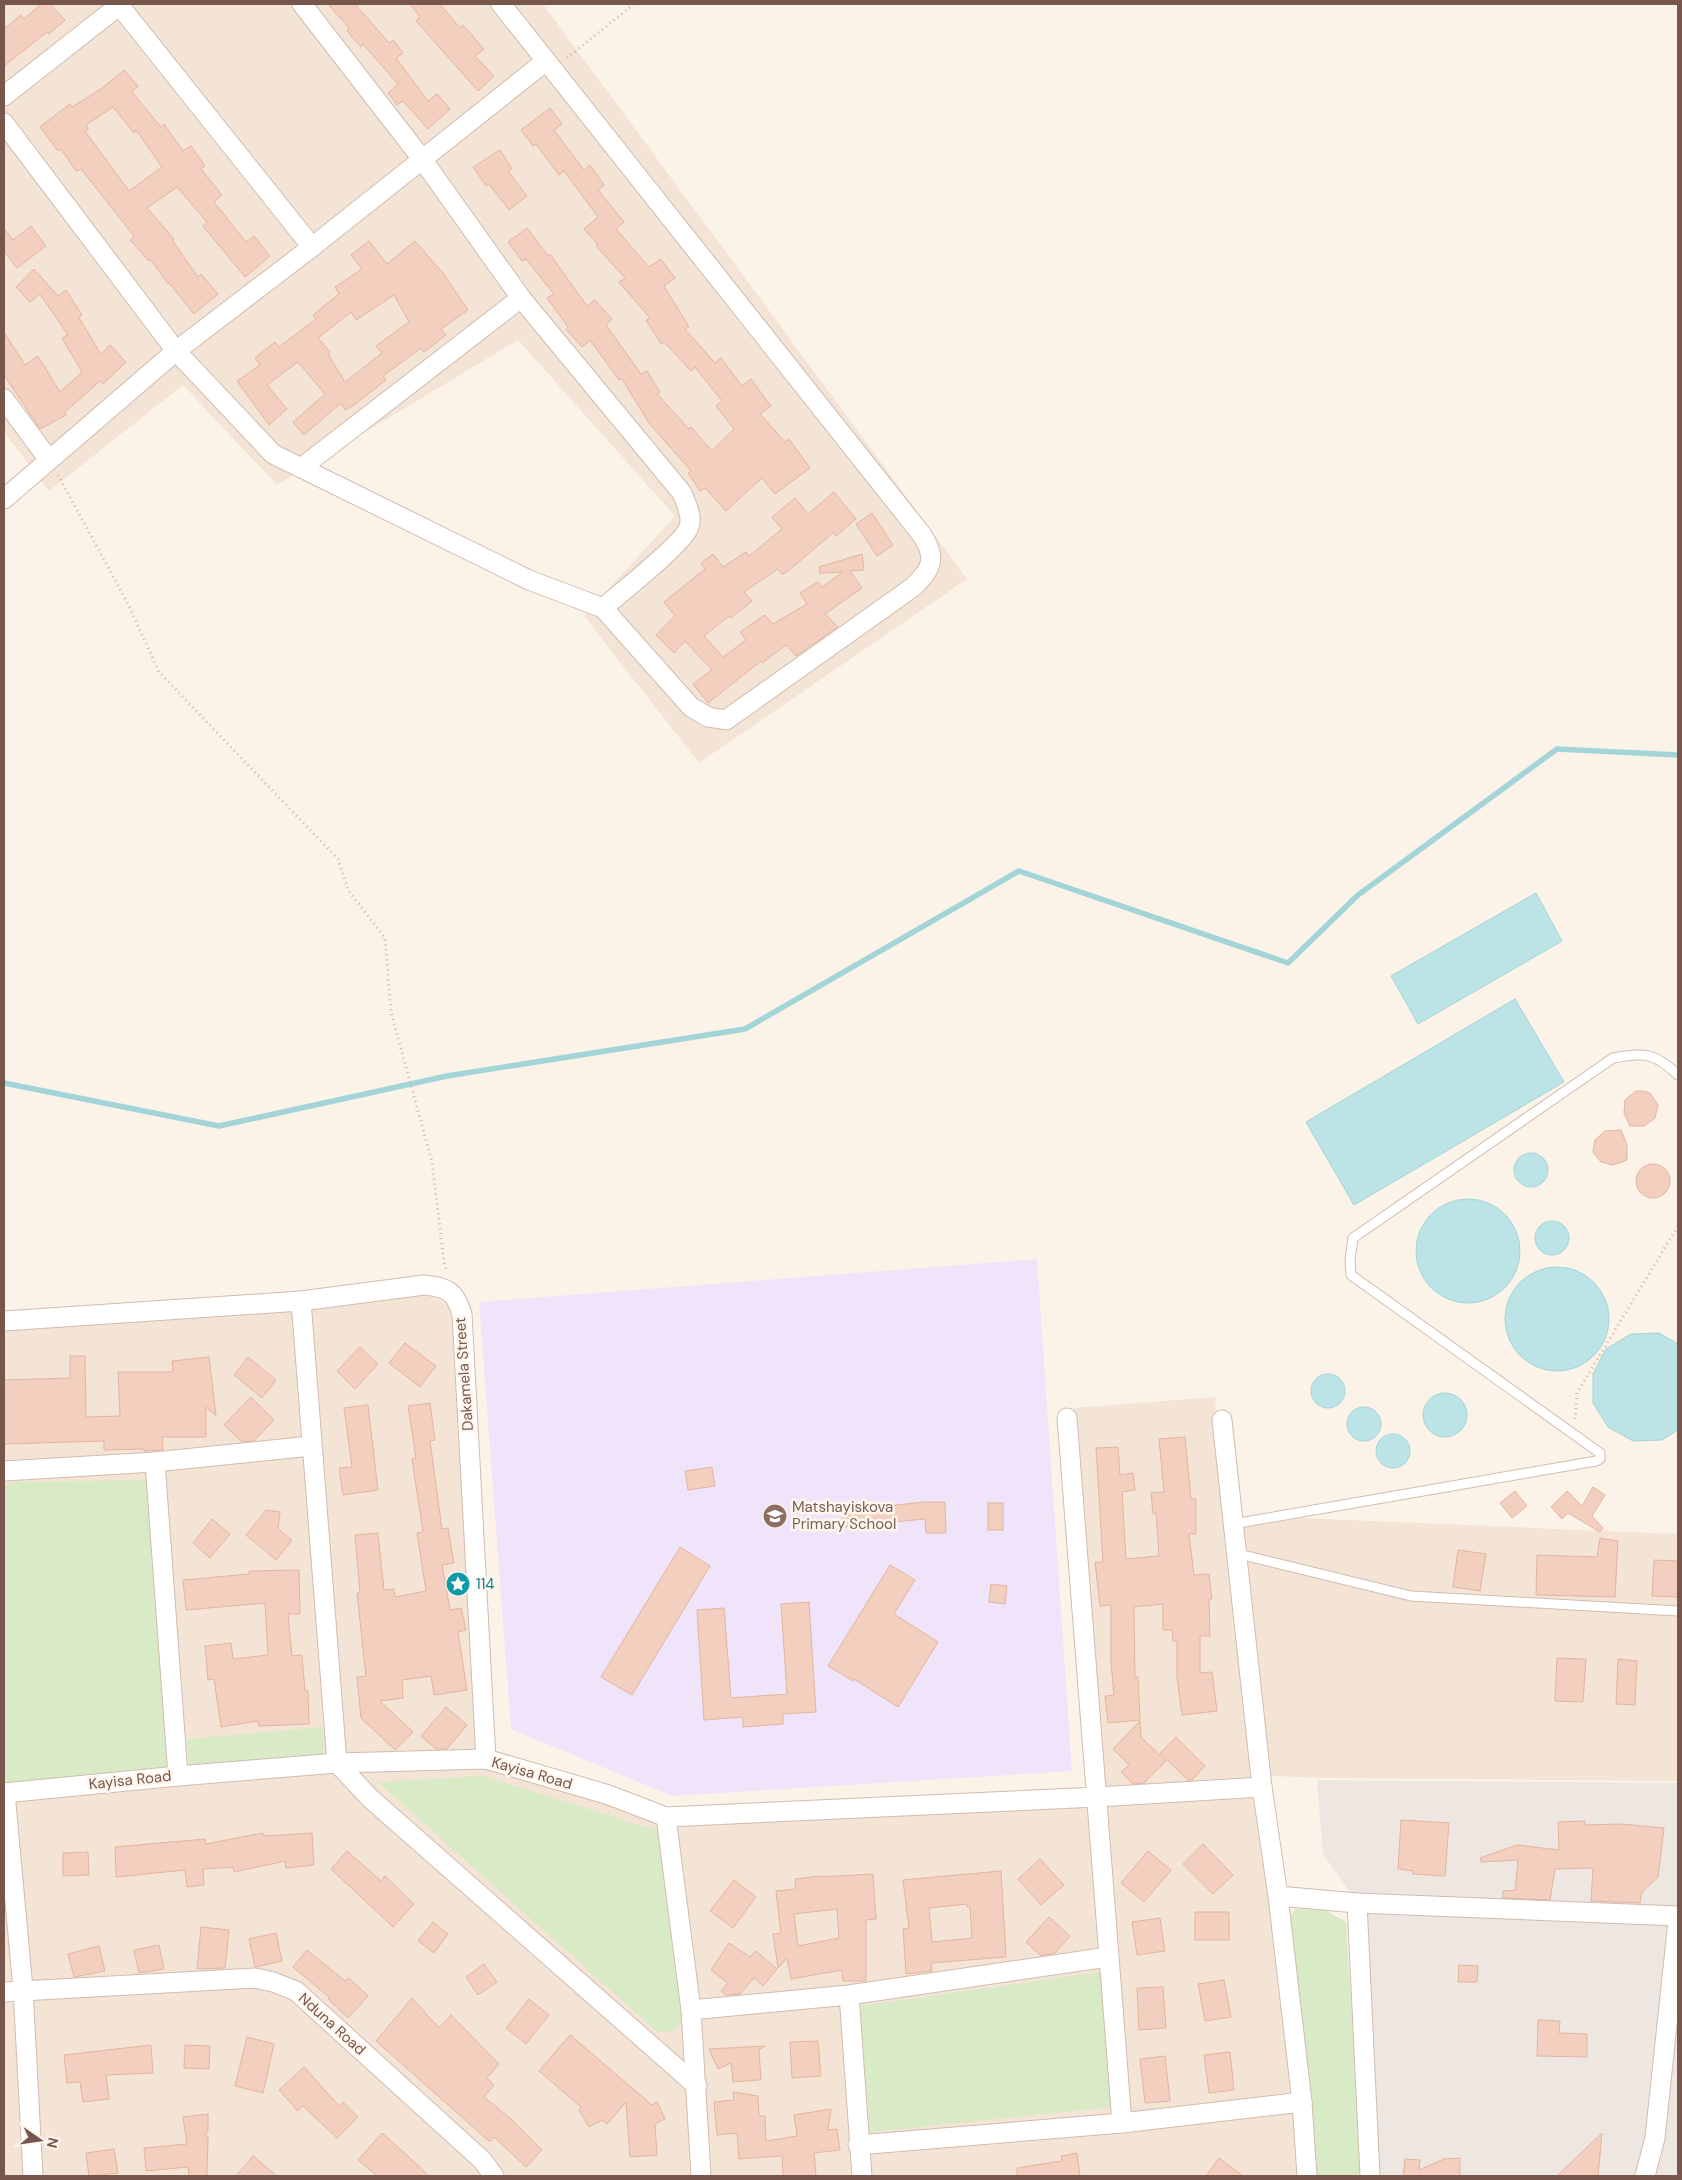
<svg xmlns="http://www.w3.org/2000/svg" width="1682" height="2180" viewBox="0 0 1682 2180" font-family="'DM Sans',sans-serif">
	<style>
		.residential { fill: #f4e4d6 }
		.industrial { fill: #ede6e1 }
		.education { fill: #efe4f9 }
		.green { fill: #d8eac6 }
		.water { fill: #bce4e6; stroke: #a2d4d8 }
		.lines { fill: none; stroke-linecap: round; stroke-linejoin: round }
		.stream { stroke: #a2d4d8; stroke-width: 5.5 }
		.building { fill: #f2cfbf; stroke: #e4b49f; fill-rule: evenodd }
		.lane-casing { stroke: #d1bcaf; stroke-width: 11 }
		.street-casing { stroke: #d1bcaf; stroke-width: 21 }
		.path { stroke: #d7b2a2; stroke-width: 3; stroke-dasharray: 1 4; stroke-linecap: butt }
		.lane { stroke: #fff; stroke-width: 9 }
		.street { stroke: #fff; stroke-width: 19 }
		.labels { text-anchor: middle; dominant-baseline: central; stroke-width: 5; stroke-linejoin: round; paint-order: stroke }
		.street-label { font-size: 15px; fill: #77574b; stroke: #fff7ee }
		.education-label { font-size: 15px; fill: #785e54; stroke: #fff7ee; text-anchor: start }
		.culture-label { font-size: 15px; fill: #0d838f; stroke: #fff7ee; text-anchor: start }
	</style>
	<rect width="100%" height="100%" fill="#fcf3e8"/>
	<g class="residential">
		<polygon points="4,4 543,4 967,579 699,763 584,616 675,516 518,340 277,485 183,385 49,491 4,432"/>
		<polygon points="429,1292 451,1308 481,1767 673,1824 1103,1804 1073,1408 1215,1397 1227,1530 1302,1518 1678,1534 1678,1781 1317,1778 1255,1775 1301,2176 4,2176 4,1326"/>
	</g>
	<polygon class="industrial" points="1317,1780 1678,1783 1678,2176 1372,2176 1360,1906 1323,1854"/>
	<polygon class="education" points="1037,1259 1072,1771 672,1796 511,1729 479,1302"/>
	<g class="green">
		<polygon points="148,1480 169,1769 4,1785 4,1485 14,1482"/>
		<polygon points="323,1727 324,1756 194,1768 189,1765 187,1739"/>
		<polygon points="483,1776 658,1831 682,2020 679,2027 670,2032 656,2031 378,1782"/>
		<polygon points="1295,1909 1325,1910 1346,1922 1362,2176 1311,2176 1287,1921"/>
		<polygon points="1101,1972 1112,2107 870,2132 860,2006"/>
	</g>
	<g class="water">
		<polygon points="1536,893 1562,941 1418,1024 1391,976"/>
		<polygon points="1515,999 1564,1082 1354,1205 1306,1122"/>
		<circle cx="1531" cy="1170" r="17"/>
		<circle cx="1468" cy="1251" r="52"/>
		<circle cx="1552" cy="1238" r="17"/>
		<circle cx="1557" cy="1319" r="52"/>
		<polygon points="1659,1333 1678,1344 1678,1430 1662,1440 1633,1441 1608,1427 1593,1403 1593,1374 1606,1349 1631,1334"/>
		<circle cx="1328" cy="1391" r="17"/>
		<circle cx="1445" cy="1415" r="22"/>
		<circle cx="1364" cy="1424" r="17"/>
		<circle cx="1393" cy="1451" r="17"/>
	</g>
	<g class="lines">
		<polyline class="stream" points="4,1083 219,1126 447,1076 745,1029 1019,871 1288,963 1358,895 1557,749 1678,755"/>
	</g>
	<g class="building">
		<polygon points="41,4 50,4 65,20 49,34 47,32 4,66 4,29 21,15 24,19"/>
		<polygon points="328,4 355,4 389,43 393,40 403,53 396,58 428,101 437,94 450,109 428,129 403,101 397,105 388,93 398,84 363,44 361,47 347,31 349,28"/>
		<polygon points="410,4 440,4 460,28 463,25 484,49 475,56 494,76 478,91 416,21 420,17"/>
		<path d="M124,70L138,86L132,92L161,127L164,124L183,151L191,146L205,166L201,169L222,195L214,202L246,242L254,236L270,256L245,277L203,226L207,222L177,187L147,208L174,239L172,240L198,277L201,274L218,294L194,314L169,283L168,284L151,260L149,261L130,240L134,236L81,169L76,171L61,149L58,151L40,127L70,104L72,107L101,89ZM113,107L134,133L136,130L162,167L129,191L85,131L88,129L86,125Z"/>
		<polygon points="550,108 562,124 554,130 584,170 590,165 604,185 598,190 624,222 616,229 649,267 661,259 675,278 664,286 689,327 685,329 715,363 721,358 742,386 751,379 771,406 760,414 785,442 789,439 810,468 775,494 762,478 726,511 705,488 700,491 688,473 691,471 649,423 622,379 619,380 590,340 582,347 566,329 568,327 547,298 554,294 526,259 522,261 508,242 527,228 548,256 550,254 587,306 595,300 612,319 606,325 641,374 647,371 660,392 657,394 689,429 691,427 712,451 734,429 716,406 722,401 695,367 691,371 664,342 661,344 646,320 650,318 619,282 625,278 596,246 598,245 584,229 598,217 564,171 559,175 536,144 533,146 521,130"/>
		<polygon points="500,150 512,169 508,171 527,196 509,210 489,184 486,186 473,167"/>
		<polygon points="31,226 46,246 17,268 4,251 4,228 13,240"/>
		<path d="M369,241L387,264L415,241L443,273L468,310L441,329L446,335L424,352L421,348L383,376L386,380L354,405L345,410L341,403L304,435L293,422L325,394L298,362L267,385L287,409L269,425L237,381L260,365L255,358L275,342L279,347L316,319L313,315L339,294L335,287L362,269L351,255ZM394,295L409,322L376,346L382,353L345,382L328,354L330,352L318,338L351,312L356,320Z"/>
		<polygon points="34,269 58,296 66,290 82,315 79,318 101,354 110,345 126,362 103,384 100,381 65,412 66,415 40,429 4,375 4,332 25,365 38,356 60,392 82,372 62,338 68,335 40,294 30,302 16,287"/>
		<polygon points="834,492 856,519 836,536 834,532 787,572 782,574 778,569 744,592 752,601 731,618 729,616 704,636 723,657 746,640 740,632 765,615 773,624 807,604 800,593 818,582 822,587 843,572 820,573 819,567 862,554 864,570 850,571 862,588 825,614 838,627 796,656 786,645 762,663 761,661 708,703 693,684 712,670 685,641 674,653 656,635 675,616 664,602 705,569 701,563 713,554 723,567 746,552 749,556 782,529 772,517 795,498 808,514"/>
		<polygon points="872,513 893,545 877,556 856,524"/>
		<polygon points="1636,1091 1643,1091 1650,1093 1658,1105 1655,1118 1644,1126 1630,1126 1624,1113 1625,1100"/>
		<polygon points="1621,1130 1627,1145 1627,1160 1613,1165 1601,1162 1593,1152 1595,1140 1605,1131"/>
		<circle cx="1653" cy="1181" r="17"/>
		<polygon points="405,1343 436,1366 420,1387 389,1363"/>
		<polygon points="360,1347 378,1364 355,1389 337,1371"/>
		<polygon points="70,1356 85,1356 86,1417 120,1416 118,1372 173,1372 172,1361 209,1357 216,1416 206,1407 206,1437 162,1437 163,1450 144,1451 144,1449 104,1450 104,1441 4,1444 4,1380 70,1378"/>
		<polygon points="248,1357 276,1380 262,1398 234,1375"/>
		<polygon points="251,1397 274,1420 254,1441 242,1442 224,1425"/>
		<polygon points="430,1403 435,1440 430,1441 442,1529 448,1528 454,1563 442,1565 450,1610 461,1608 466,1630 458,1632 467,1690 434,1695 431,1676 402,1680 403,1698 380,1701 413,1732 395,1750 361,1718 357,1677 366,1676 357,1593 360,1593 355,1535 378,1533 384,1590 394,1589 395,1597 426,1591 417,1533 423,1532 412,1459 416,1458 408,1406"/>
		<polygon points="368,1405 378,1490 343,1495 339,1468 352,1467 344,1408"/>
		<polygon points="1185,1437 1191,1499 1196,1499 1196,1534 1189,1534 1194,1575 1209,1574 1212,1599 1209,1599 1210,1636 1200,1636 1200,1673 1212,1672 1217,1711 1182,1715 1177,1677 1177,1641 1173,1641 1172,1630 1163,1630 1163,1604 1134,1607 1135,1677 1138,1677 1140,1720 1108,1723 1105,1696 1114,1695 1111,1662 1111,1605 1100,1606 1095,1562 1103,1562 1096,1448 1118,1447 1120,1475 1133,1473 1135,1490 1122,1492 1126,1559 1159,1556 1156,1513 1153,1514 1151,1493 1164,1492 1159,1439"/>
		<polygon points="712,1467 715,1486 688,1490 685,1471"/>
		<polygon points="1593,1487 1605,1495 1592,1516 1603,1528 1600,1532 1568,1513 1562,1519 1551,1507 1567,1491 1582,1506"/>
		<polygon points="1515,1491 1527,1506 1512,1518 1500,1503"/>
		<polygon points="924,1502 945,1502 946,1533 926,1533 925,1519 844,1527 842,1511"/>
		<rect x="988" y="1503" width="15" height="27"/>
		<polygon points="266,1510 280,1512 278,1529 292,1540 276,1560 246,1535"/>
		<polygon points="212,1519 230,1534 210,1558 193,1543"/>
		<polygon points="1600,1538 1618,1541 1615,1597 1536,1595 1537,1555 1597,1557"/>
		<polygon points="680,1547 710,1566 632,1695 601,1677"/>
		<polygon points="1458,1550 1486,1554 1480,1591 1453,1587"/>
		<polygon points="1654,1560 1678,1561 1678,1597 1652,1596"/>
		<polygon points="890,1565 915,1580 894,1614 938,1642 898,1707 854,1679 853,1681 828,1666"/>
		<polygon points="299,1570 300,1614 288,1614 292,1656 302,1655 305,1691 308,1691 309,1724 259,1726 258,1721 221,1727 214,1679 208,1680 205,1646 231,1643 233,1659 268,1655 265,1603 186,1610 183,1580 249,1574 249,1571"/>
		<polygon points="991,1584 1007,1586 1005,1604 989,1602"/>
		<polygon points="809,1602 816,1712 783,1714 783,1724 743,1727 743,1717 704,1720 697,1610 724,1608 731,1698 787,1694 781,1604"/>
		<polygon points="1557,1658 1586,1659 1583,1702 1555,1701"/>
		<polygon points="1618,1659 1637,1661 1635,1705 1616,1704"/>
		<polygon points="446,1707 467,1725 447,1749 436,1749 421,1736"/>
		<polygon points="1140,1721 1141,1737 1166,1761 1144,1783 1133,1784 1121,1772 1129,1765 1113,1749"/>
		<polygon points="1176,1737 1205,1766 1192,1780 1188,1780 1160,1753"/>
		<polygon points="1401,1820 1449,1823 1445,1876 1413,1874 1413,1871 1398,1869"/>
		<polygon points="1585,1821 1585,1825 1621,1824 1664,1828 1658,1877 1642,1892 1640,1903 1591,1901 1593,1868 1555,1869 1550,1900 1503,1898 1503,1891 1515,1890 1518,1860 1481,1862 1480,1858 1517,1845 1559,1850 1558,1822"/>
		<polygon points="263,1833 264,1836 312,1833 314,1865 286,1868 285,1861 234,1872 233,1867 203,1869 204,1885 187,1887 185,1870 116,1877 115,1847 205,1839 205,1844"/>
		<polygon points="1203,1844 1233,1875 1213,1894 1183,1864"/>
		<polygon points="347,1851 381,1881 385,1876 414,1904 393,1927 331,1869"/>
		<polygon points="1148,1851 1171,1870 1144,1902 1121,1883"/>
		<polygon points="88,1852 89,1875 63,1876 63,1853"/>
		<polygon points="1040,1859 1064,1885 1041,1905 1018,1879"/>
		<path d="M1001,1871L1006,1957L931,1963L932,1971L906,1974L903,1929L909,1928L903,1880ZM967,1904V1907H970L972,1938L932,1942L929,1908Z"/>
		<path d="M873,1874L876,1919L866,1920V1981H843L842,1970L791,1979L787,1958L778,1968L773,1934L781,1933L776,1891L796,1889L795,1879L819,1876V1877ZM837,1909L839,1938L798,1946L794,1914Z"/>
		<polygon points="734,1880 756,1897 733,1928 710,1911"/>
		<rect x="1195" y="1912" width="34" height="28"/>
		<polygon points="1049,1917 1070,1936 1055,1953 1041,1956 1026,1942"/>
		<polygon points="1160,1918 1165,1951 1137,1955 1132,1922"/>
		<polygon points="433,1922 448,1934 434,1953 418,1941"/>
		<polygon points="201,1927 229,1930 225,1968 197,1969"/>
		<polygon points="276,1933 282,1961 255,1967 249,1939"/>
		<polygon points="729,1943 750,1957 756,1951 777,1969 763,1986 754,1978 740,1994 726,1995 721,1991 728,1983 711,1970"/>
		<polygon points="159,1945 164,1969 139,1973 134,1950"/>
		<polygon points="99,1946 105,1971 74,1977 68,1954"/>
		<polygon points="307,1950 345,1981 349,1978 368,1996 348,2018 328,1999 330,1998 293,1967"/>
		<polygon points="484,1964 497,1982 478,1995 466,1977"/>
		<polygon points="1459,1965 1478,1966 1477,1982 1458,1982"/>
		<polygon points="1224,1980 1231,2017 1205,2021 1198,1984"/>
		<polygon points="1163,1987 1166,2028 1139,2030 1137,1988"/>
		<polygon points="412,1998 439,2028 451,2015 499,2064 487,2078 494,2085 484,2097 510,2118 542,2150 526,2167 494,2137 490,2142 376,2041"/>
		<polygon points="529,1999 549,2015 526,2044 506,2028"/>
		<polygon points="1538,2020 1560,2021 1559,2033 1587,2034 1587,2057 1537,2056"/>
		<polygon points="570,2035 652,2105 657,2102 665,2119 655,2124 657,2155 630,2157 626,2102 607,2124 602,2120 589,2127 579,2110 581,2107 539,2071"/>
		<polygon points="247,2037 274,2044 263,2093 235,2086"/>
		<polygon points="818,2041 821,2076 792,2078 790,2042"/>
		<polygon points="151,2045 153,2073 106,2075 109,2099 83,2102 80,2082 67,2083 64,2055"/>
		<polygon points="185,2045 210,2046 209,2069 184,2068"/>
		<polygon points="765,2046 759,2050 761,2080 757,2080 733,2082 731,2063 718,2069 709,2049"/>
		<polygon points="1230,2052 1234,2090 1209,2093 1204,2055"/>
		<polygon points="1165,2056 1170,2101 1145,2103 1140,2059"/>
		<polygon points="304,2067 339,2106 343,2102 358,2117 337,2138 303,2106 298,2111 279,2090"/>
		<polygon points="733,2092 758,2096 759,2116 765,2116 766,2141 797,2136 794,2115 831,2109 828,2130 837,2129 840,2150 814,2153 816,2176 783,2176 782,2156 739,2159 737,2133 717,2135 714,2102 734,2100"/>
		<polygon points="208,2114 208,2131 204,2136 208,2136 207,2176 189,2176 188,2167 146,2171 144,2148 187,2144 183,2117"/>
		<polygon points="382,2133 407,2155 429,2176 377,2176 358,2160"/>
		<polygon points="1602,2133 1598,2176 1557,2176"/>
		<polygon points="114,2149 118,2173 89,2176 86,2153"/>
		<polygon points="1077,2153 1080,2176 1017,2176 1017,2168 1062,2161 1061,2156"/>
		<polygon points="253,2156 277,2176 236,2176"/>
		<polygon points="1219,2158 1243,2176 1206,2176"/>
		<polygon points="1460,2158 1460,2176 1403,2176 1405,2159 1420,2160 1419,2170 1444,2159"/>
	</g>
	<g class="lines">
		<defs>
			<g id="lane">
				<path d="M1233,1524L1596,1461L1600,1459V1453L1351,1275L1350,1260L1353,1238L1613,1058C1645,1052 1655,1053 1678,1075"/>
				<polyline points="1235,1553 1411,1596 1678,1611"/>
			</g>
			<g id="street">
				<path d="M302,4L422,159L521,298L682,493C686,504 693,516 689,527C684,543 619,594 603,608"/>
				<polyline points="119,5 312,247"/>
				<polyline points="4,96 121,4"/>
				<path d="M4,123L176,351L273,454L529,580L603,608L691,707L708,717L726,720L913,587C932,569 937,558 922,535L501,4"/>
				<polyline points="4,399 49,460"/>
				<polyline points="301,468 521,298"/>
				<polyline points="4,499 176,351 312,247 546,61"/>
				<polyline points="301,1301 337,1763 371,1799 697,2086"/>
				<path d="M4,1321L301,1301L424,1285C447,1287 455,1291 462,1314L486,1759"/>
				<polyline points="1067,1418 1122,2123"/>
				<polyline points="1222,1420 1262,1787"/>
				<polyline points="155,1462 178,1776"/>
				<polyline points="4,1471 155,1462 311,1446"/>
				<polyline points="4,1793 178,1776 337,1763 486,1759 609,1795 666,1817 691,2010 701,2176"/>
				<polyline points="5,1793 23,1989 33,2176"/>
				<polyline points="666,1817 1097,1797 1262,1787 1278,1896 1357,1903 1678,1916"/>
				<polyline points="1278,1896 1302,2102 1307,2176"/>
				<polyline points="1357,1903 1370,2176"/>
				<polyline points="4,1992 255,1978 273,1982 296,1991 482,2160 494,2176"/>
				<polyline points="849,1995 862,2176"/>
				<polyline points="691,2010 849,1995 1108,1957"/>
				<polyline points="858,2145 1122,2123 1302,2102"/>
				<polyline points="1645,2176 1655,2138 1678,1921"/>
			</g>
		</defs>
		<use href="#lane" class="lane-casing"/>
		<use href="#street" class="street-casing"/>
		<g class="path">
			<polyline points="567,58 634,4"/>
			<polyline points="58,475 128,604 159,672 338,859 348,890 385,938 391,1012 432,1162 444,1263 447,1271"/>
			<polyline points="1575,1419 1577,1393 1678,1226"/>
		</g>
		<use href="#lane" class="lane"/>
		<use href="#street" class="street"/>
	</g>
	<defs>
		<symbol id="school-disc" viewBox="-11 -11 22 22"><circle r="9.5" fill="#8d6e63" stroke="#fff7ee"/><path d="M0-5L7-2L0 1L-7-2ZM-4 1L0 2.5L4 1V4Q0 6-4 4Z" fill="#fff"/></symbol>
		<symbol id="sight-disc" viewBox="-11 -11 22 22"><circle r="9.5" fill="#0f9aa8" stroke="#fff7ee"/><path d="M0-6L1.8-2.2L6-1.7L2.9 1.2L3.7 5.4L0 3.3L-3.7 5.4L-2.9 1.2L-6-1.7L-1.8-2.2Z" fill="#fff"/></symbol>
	</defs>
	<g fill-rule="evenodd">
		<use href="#school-disc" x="761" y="1502" width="28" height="28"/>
		<use href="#sight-disc" x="444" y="1570" width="28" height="28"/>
	</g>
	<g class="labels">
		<g class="street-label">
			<text transform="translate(464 1374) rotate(-94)">Dakamela Street</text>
			<text transform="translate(532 1773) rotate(16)">Kayisa Road</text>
			<text transform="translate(130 1780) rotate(-6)">Kayisa Road</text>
			<text transform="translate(332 2024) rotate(42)">Nduna Road</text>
		</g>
		<g class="education-label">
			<text x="792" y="1507">Matshayiskova<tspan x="792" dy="17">Primary School</tspan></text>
		</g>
		<g class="culture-label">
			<text x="476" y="1584">114</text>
		</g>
	</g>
	<rect width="1682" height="2180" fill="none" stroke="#77574b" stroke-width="10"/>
	<g transform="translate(40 2140) rotate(103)" stroke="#fff7ee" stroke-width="4" paint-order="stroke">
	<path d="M0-4L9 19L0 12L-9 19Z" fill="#77574b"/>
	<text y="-8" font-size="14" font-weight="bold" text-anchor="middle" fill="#77574b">N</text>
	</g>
</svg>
